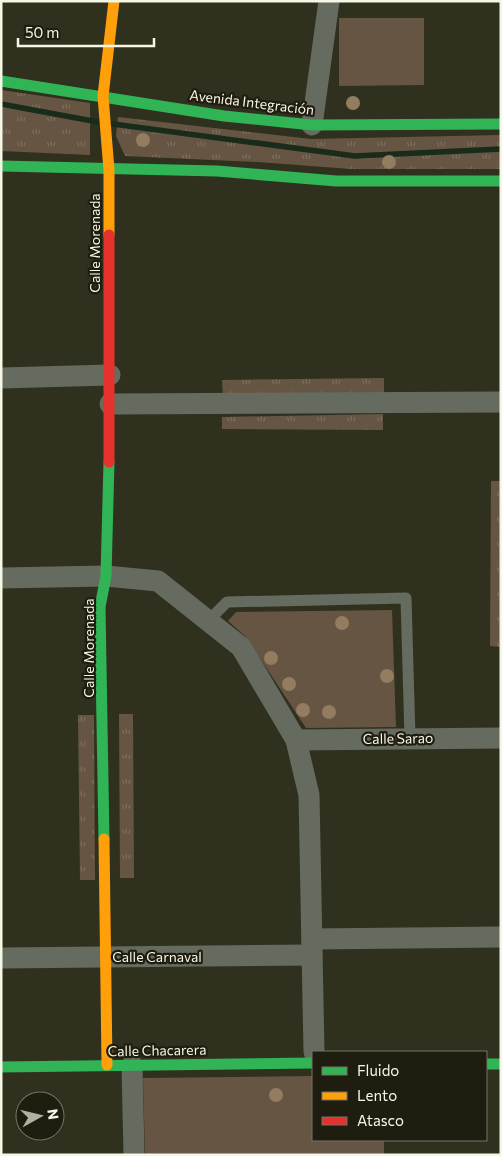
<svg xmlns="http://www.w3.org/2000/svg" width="502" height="1156" viewBox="0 0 502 1156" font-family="Commissioner,sans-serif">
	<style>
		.grass { fill: url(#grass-tufts) }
		.park { fill: #655542 }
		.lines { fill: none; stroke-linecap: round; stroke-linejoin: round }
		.stream { stroke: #192b19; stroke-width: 5.5 }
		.lane { stroke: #666b5f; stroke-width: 11 }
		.street { stroke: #666b5f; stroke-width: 21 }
		.fast { stroke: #30b455; stroke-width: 11 }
		.slow { stroke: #ff9f0a; stroke-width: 11 }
		.jam { stroke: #e5322d; stroke-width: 11 }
		.tree { fill: #937c5f }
		.labels { text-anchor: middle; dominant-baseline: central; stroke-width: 4.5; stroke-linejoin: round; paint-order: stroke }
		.street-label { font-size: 14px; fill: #f6f6e4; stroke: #1e1d10 }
	</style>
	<defs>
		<pattern id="grass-tufts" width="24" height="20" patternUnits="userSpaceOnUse" patternTransform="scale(1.25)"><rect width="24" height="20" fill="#655542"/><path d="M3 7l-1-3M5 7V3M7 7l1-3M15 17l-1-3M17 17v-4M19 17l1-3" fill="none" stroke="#7c6e5d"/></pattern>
	</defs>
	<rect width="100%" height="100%" fill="#30301f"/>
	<g class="grass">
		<polygon points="1,90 90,103 90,155 1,151"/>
		<polygon points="118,117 311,139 501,135 501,169 351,169 258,162 125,156 116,136"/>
		<polygon points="384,378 384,394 223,397 222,380"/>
		<polygon points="383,414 383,430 222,429 222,417"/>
		<polygon points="491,481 501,481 501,647 490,646"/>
		<polygon points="119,714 133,714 134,878 120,878"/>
		<polygon points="78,715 94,715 95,880 80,880"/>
	</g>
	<g class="park">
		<polygon points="339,18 424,18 424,85 339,86"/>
		<polygon points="392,610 396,727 306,728 246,637 228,621 236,612"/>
		<polygon points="313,1076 313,1140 384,1140 384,1155 145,1155 143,1078"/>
	</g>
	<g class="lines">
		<g class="stream">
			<polyline points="1,104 98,122"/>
			<polyline points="113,124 355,156 501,149"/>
		</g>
		<polyline class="lane" points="208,621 227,602 406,598 410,738"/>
		<g class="street">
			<polyline points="312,125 329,1"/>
			<polyline points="1,378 110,375"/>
			<polyline points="110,404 501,402"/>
			<polyline points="1,578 106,576 158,581 241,647 296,740 309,795 314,1052"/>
			<polyline points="296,740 501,738"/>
			<polyline points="312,939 501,937"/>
			<polyline points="1,958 312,955"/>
			<polyline points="132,1065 134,1155"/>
		</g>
		<g class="fast">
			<polyline points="1,81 224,116 312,125 501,124"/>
			<polyline points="1,166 217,171 336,181 501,181"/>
			<polyline points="104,839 100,607 106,576 109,462"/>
			<polyline points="486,1064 501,1064"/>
			<polyline points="1,1067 313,1063"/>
		</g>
		<g class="slow">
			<polyline points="109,235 109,170 103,96 114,1"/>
			<polyline points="104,839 107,1065"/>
		</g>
		<polyline class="jam" points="109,462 109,235"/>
	</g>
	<g class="tree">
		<circle cx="353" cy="103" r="7"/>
		<circle cx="143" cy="140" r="7"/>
		<circle cx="389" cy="162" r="7"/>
		<circle cx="342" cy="623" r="7"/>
		<circle cx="271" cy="658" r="7"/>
		<circle cx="387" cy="676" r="7"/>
		<circle cx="289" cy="684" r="7"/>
		<circle cx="303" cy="710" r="7"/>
		<circle cx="329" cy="712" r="7"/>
		<circle cx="276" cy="1095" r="7"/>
	</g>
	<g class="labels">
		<g class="street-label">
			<text transform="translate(252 102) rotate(7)">Avenida Integración</text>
			<text transform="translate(94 243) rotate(-90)">Calle Morenada</text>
			<text transform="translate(88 648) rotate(-90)">Calle Morenada</text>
			<text transform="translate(398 738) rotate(-1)">Calle Sarao</text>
			<text x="157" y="956">Calle Carnaval</text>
			<text transform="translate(157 1050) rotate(-1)">Calle Chacarera</text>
		</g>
	</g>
	<rect width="502" height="1156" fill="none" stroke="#f6f6e4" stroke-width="5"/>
	<rect x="312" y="1051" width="175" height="90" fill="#1e1d10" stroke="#747465"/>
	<rect x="322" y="1067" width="25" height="8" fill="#30b455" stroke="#747465"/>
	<text x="357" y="1076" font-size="15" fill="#f6f6e4">Fluido</text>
	<rect x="322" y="1092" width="25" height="8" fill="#ff9f0a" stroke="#747465"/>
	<text x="357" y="1101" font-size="15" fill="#f6f6e4">Lento</text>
	<rect x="322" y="1117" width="25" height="8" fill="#e5322d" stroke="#747465"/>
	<text x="357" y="1126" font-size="15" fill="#f6f6e4">Atasco</text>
	<g transform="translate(40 1116) rotate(82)"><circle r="24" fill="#1e1d10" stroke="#747465"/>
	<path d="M0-4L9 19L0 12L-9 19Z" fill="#b1b19f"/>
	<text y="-8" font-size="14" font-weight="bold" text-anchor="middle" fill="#f6f6e4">N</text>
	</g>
	<path d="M18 38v8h136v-8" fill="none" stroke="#f6f6e4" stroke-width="2.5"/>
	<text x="25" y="38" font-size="15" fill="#f6f6e4" stroke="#1e1d10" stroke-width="4" paint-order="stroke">50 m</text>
</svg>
